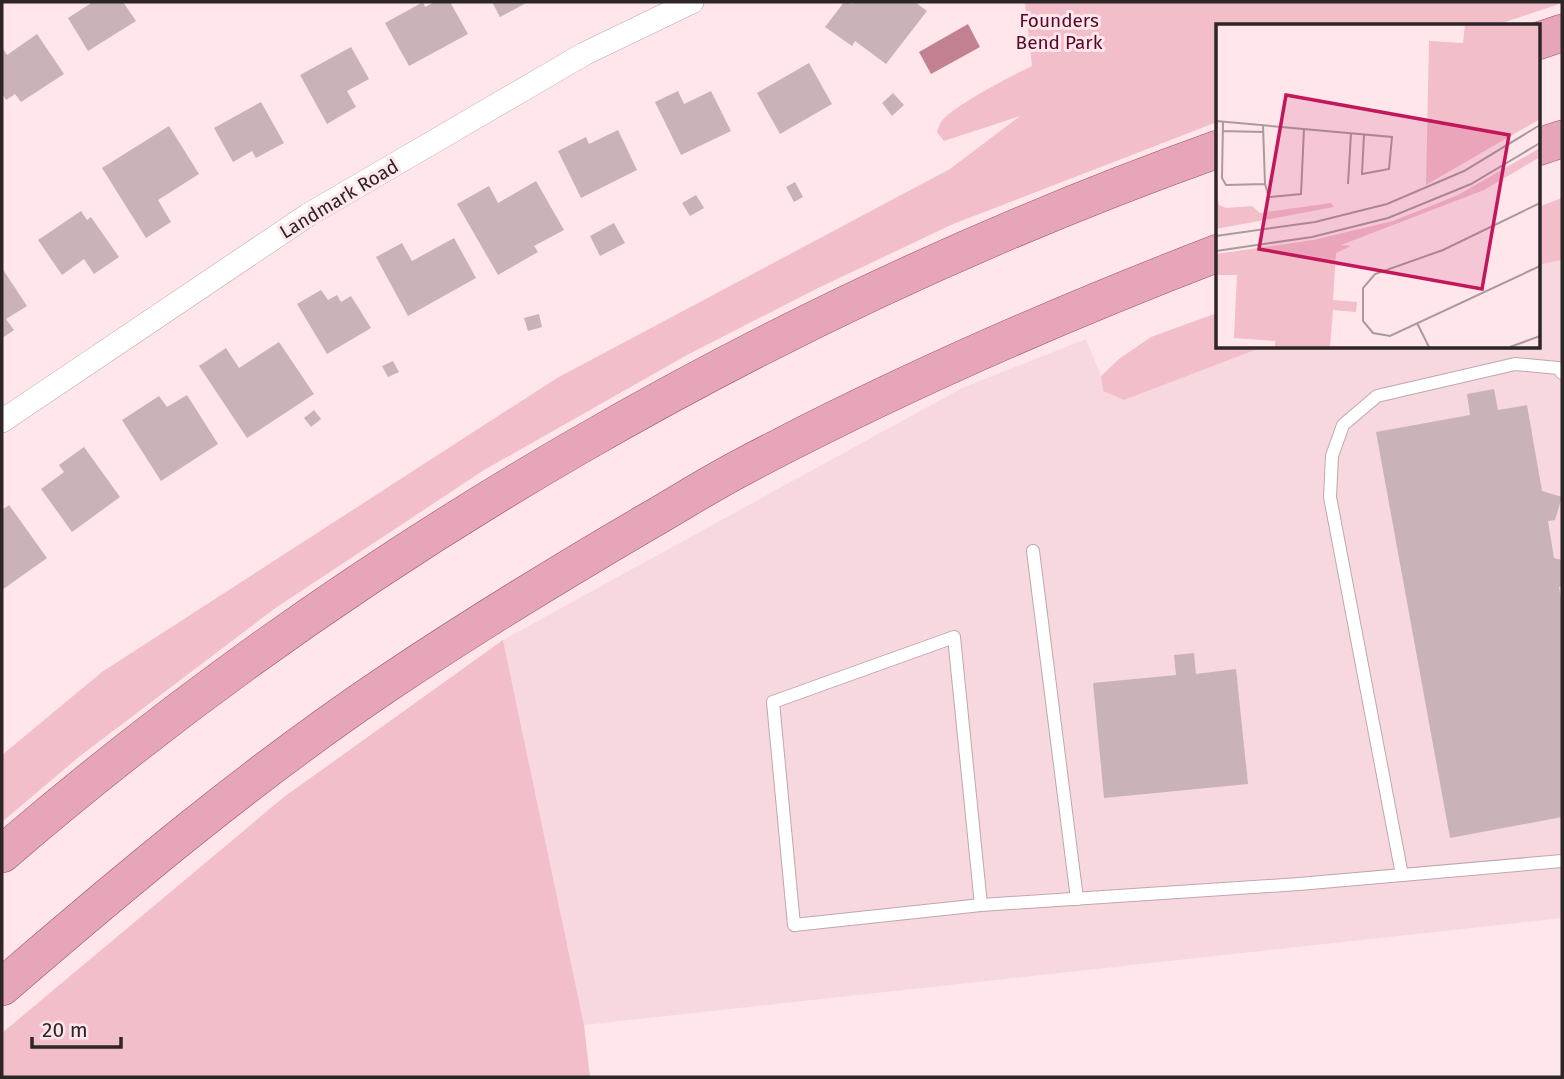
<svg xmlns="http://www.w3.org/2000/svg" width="1564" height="1079" viewBox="0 0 1564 1079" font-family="'Fira Sans',sans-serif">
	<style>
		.built { fill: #f8d8df }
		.green { fill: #f1beca }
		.water { fill: #c18191 }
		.building { fill: #cab3b8 }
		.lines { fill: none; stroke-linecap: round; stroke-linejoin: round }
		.service-casing { stroke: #bea8ad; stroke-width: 14 }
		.minor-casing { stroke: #bea8ad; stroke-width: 24 }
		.primary-casing { stroke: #9b5167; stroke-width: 38 }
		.service { stroke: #fff; stroke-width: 12 }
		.minor { stroke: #fff; stroke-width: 23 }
		.primary { stroke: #e6a5b8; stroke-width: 37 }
		.labels { text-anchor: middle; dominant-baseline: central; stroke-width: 6; stroke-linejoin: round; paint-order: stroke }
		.park-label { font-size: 19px; fill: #560728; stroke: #fee6eb }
		.street-label { font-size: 19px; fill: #2e2527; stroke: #fee6eb }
		.inset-road { fill: none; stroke: #ab999d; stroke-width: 2 }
		.view { fill: #c2185b; fill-opacity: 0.15; stroke: #c2185b; stroke-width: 3.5 }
		.inset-edge { fill: none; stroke: #2e2527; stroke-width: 3.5 }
	</style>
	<rect width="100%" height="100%" fill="#fee6eb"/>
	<polygon class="built" points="1562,260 1562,918 584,1025 503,640 962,388 1086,339 1101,376 1103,391 1124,400 1263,347 1538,346 1538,265"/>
	<g class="green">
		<path d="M1025,2L1562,3L1493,26H1218L1217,122L953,224L816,289L687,355L484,470L274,609L80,756L2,822V755L102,672L557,378L950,169L1020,116L944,141L937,132C938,129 939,125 941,122C952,106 1013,75 1032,66Z"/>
		<polygon points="1562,198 1562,260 1538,265 1538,207"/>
		<polygon points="1217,313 1218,346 1263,347 1124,400 1103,391 1101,376 1119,359 1151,337"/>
		<polygon points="503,640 584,1025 590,1077 2,1077 2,1033 284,797"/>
	</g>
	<polygon class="water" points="968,24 980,47 931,74 919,52"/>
	<g class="building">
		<polygon points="93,2 123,2 136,21 88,51 68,18"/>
		<polygon points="423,2 425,7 435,2 450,2 468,34 409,66 385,23"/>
		<polygon points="492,2 528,2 500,17"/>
		<polygon points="844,2 853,4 854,2 915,2 927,11 886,64 855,41 852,46 825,27"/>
		<polygon points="37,34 64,74 21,102 15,94 6,100 2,93 2,47 7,55"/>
		<polygon points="351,47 369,79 347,91 356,107 327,124 300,75"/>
		<polygon points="809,63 832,104 780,134 757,93"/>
		<polygon points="678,91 684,104 711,91 731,131 681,155 655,102"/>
		<polygon points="893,93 904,105 892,116 882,103"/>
		<polygon points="261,102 284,143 256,158 252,151 233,162 214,128"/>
		<polygon points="169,126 199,174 158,200 171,222 146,238 102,168"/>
		<polygon points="618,130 637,170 581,198 558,151 586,137 589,144"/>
		<polygon points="536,181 564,230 534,246 538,252 498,275 457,204 489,186 498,203"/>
		<polygon points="795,182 803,197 794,202 786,187"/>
		<polygon points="696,195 704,208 690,216 682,203"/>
		<polygon points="81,211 87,220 91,217 119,257 94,274 84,259 62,275 38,240"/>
		<polygon points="614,223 625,243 600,256 590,236"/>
		<polygon points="454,238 476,278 408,316 376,257 402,243 412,261"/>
		<polygon points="2,268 27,306 6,319 14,330 2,338"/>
		<polygon points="321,290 328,300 337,295 341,302 351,296 371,328 327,354 297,304"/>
		<polygon points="539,314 542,327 528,331 524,318"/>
		<polygon points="279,342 314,394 247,438 199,366 226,348 239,368"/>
		<polygon points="393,361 399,372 388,377 382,366"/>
		<polygon points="1494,389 1498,410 1527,405 1542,491 1562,497 1555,520 1548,521 1554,558 1562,560 1562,587 1559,587 1562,603 1562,817 1450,838 1376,432 1470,415 1467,394"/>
		<polygon points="187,395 218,444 161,481 122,420 159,396 167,407"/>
		<polygon points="314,410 321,419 311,427 304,418"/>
		<polygon points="84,447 120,497 72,532 41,489 64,472 59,465"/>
		<polygon points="9,505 47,558 2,590 2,510"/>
		<polygon points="1194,653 1196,674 1236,669 1248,784 1104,798 1093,683 1176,675 1174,655"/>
	</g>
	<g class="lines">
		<defs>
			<g id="service">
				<polyline points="1033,551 1077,899"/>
				<polyline points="1402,875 1330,497 1332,456 1343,425 1377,396 1515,364 1558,368 1562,373"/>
				<polyline points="981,905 954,637 773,702 794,925 981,905 1299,884 1562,861"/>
			</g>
			<polyline id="minor" points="2,421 308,215 584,54 692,2"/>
			<g id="primary">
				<polyline points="1538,41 1562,33"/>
				<polyline points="1538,147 1562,139"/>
				<path d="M2,854C355,550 779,306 1218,149"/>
				<path d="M2,987C125,881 250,776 385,685C470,628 558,574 647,522C680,503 713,482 746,465C899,384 1057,315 1218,253"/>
			</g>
		</defs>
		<use href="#service" class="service-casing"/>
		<use href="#minor" class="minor-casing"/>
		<use href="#primary" class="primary-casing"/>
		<use href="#service" class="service"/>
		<use href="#minor" class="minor"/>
		<use href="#primary" class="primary"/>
	</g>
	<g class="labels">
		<g class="park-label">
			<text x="1059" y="20">Founders<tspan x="1059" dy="22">Bend Park</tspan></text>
		</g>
		<g class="street-label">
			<text transform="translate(339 199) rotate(-31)">Landmark Road</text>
		</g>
	</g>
	<g transform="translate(1216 24)">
		<rect width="324" height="324" fill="#fee6eb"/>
		<path d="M249,0H324V95L210,161L213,17L247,19ZM324,124V133L268,166L125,221L135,222L120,229L117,276L141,278L140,288L117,286L114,323H59V317L18,314L21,251H0V230L97,216L177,197L242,171ZM0,168L3,181L10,184L36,182L44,189L115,179L118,183L0,205Z" fill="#f1beca"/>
		<path class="inset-road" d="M0,97L176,113L173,145L146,150L148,111M7,98L6,154L10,161L49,160L47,101M6,107L47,108M49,160L53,173L85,170L88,105M132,160L135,109M324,179L227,226L159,250L147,264V297L157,309L174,312L324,242M0,212L99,198L171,180L248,147L324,101M0,227L96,213L172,194L255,160L324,119M201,299L213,323M294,323L324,312"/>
		<path class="view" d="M70,71L293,111L266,265L43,225Z"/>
		<rect width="324" height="324" class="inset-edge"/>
	</g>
	<rect width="1564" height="1079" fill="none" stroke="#2e2527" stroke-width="7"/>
	<path d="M32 1037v10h89v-10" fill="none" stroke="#2e2527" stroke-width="3.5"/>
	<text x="42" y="1037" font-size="21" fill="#2e2527" stroke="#fee6eb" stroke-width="5" paint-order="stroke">20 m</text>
</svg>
